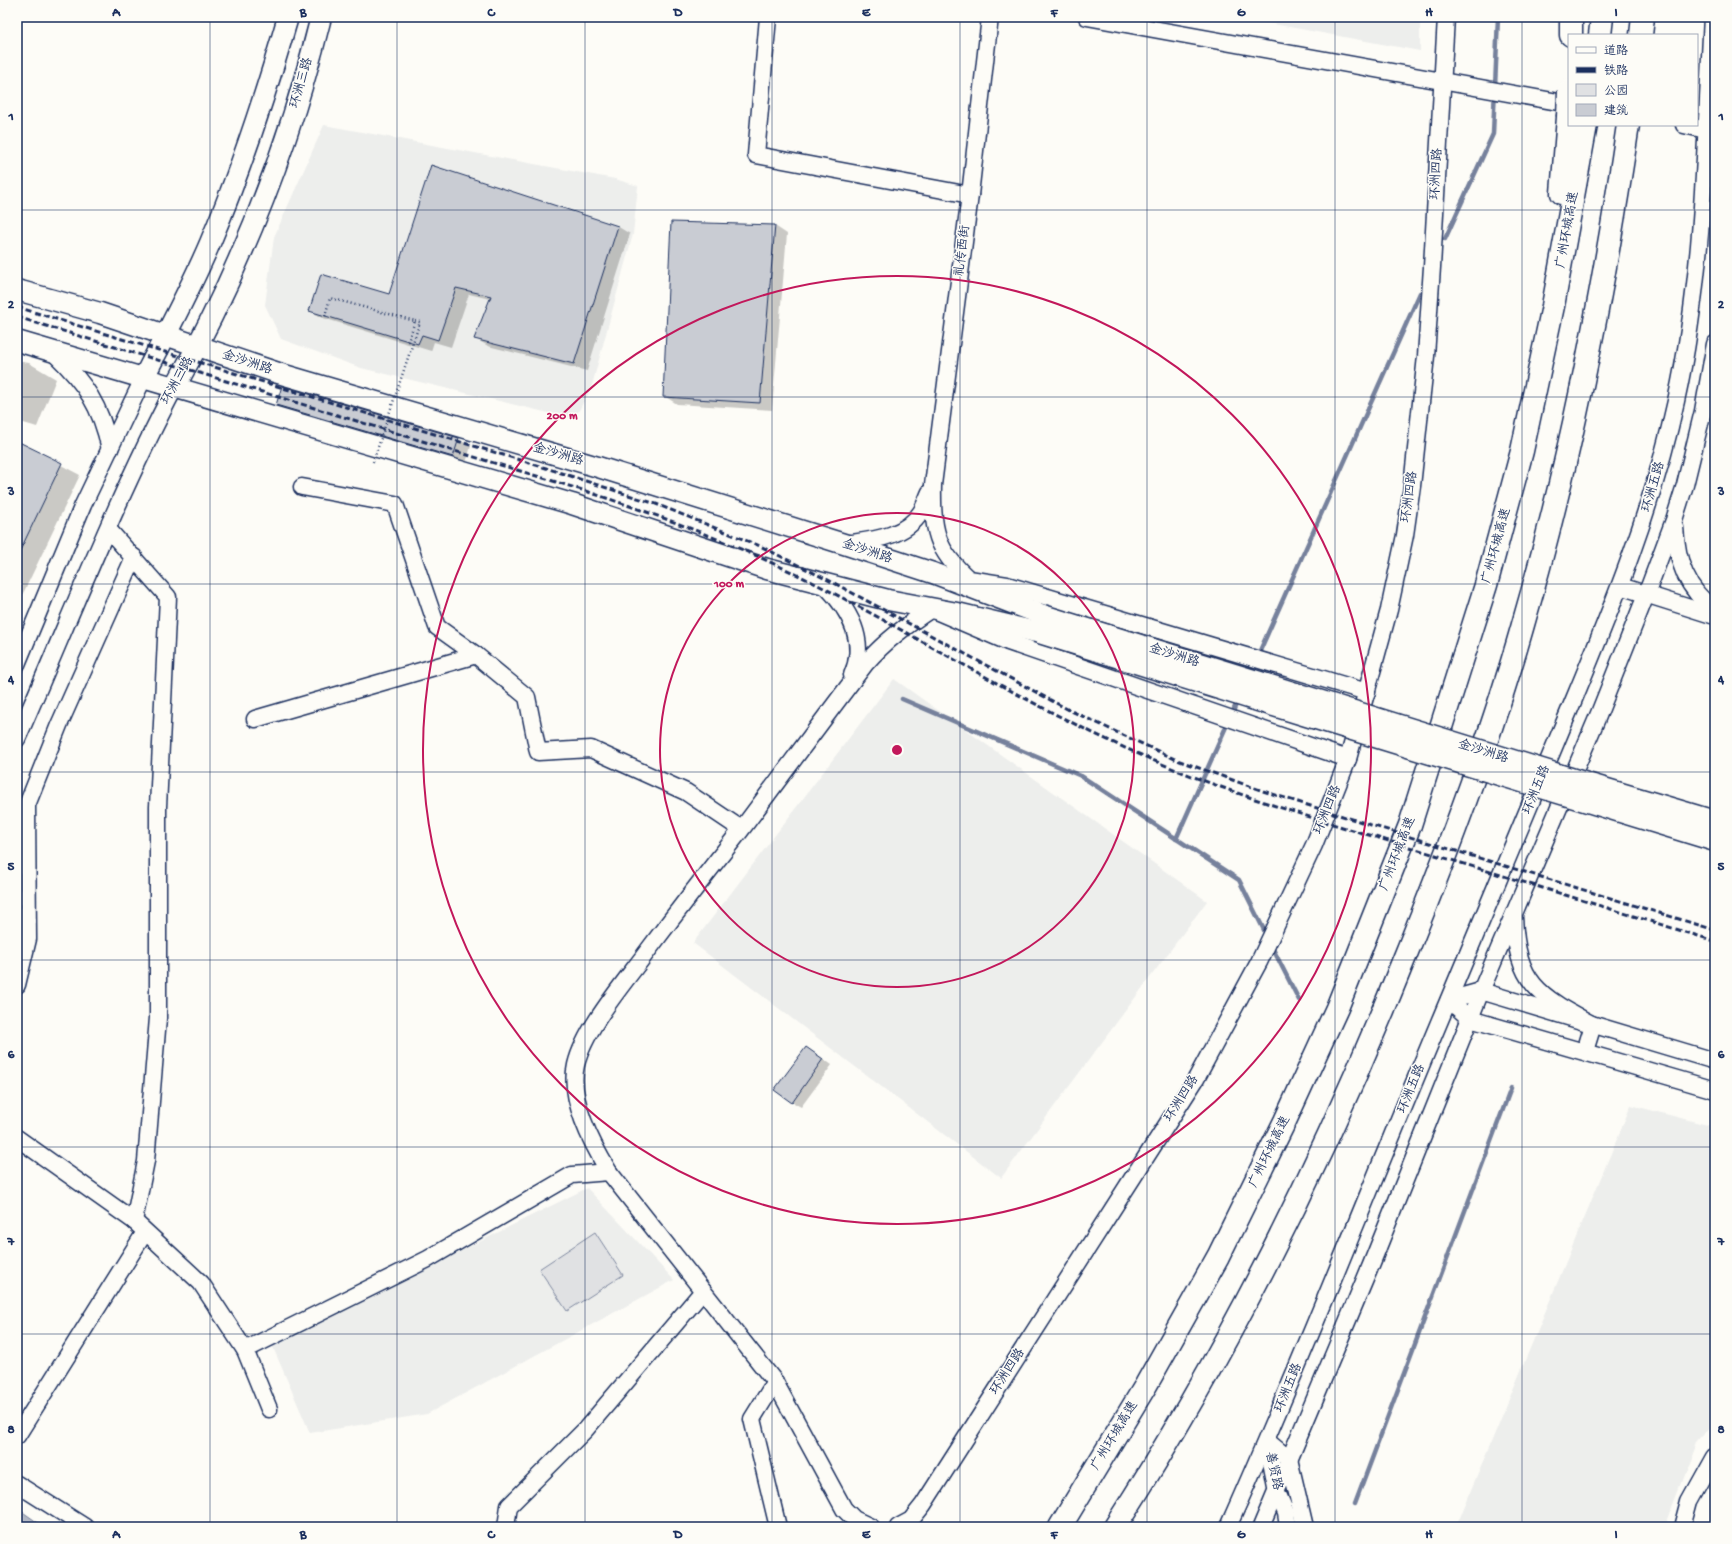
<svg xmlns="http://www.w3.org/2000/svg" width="1732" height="1544" viewBox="0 0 1732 1544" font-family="'Gochi Hand','LXGW WenKai TC',sans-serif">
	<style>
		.built { fill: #edeeec }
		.green { fill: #e0e1e3; stroke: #7e88a0 }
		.water { fill: #b3b8c5; stroke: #76819c }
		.shadow { fill: #0003 }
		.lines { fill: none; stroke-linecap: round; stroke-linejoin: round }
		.stream { stroke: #76819c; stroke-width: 4.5 }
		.building { fill: #c9ccd3; stroke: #1b2f5e }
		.minor-casing { stroke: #1b2f5e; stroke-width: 19 }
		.major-casing { stroke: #1b2f5e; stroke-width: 23 }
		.highway-casing { stroke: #1b2f5e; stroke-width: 25 }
		.path { stroke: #1b2f5e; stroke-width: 2.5; stroke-dasharray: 1 3; stroke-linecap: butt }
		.minor { stroke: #fdfcf7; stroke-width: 16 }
		.major { stroke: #fdfcf7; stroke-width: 20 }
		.highway { stroke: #fdfcf7; stroke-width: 22 }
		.rail { stroke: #1b2f5e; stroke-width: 3; stroke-dasharray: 6 3; stroke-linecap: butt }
		.major-bridge-casing { stroke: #1b2f5e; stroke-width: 23; stroke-linecap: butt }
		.highway-bridge-casing { stroke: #1b2f5e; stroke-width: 25; stroke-linecap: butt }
		.path-bridge { stroke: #1b2f5e; stroke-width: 2.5; stroke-dasharray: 1 3; stroke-linecap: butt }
		.major-bridge { stroke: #fdfcf7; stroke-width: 20 }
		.highway-bridge { stroke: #fdfcf7; stroke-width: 22 }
		.grid { fill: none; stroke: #1b2f5e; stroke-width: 1; stroke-opacity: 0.55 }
		.ring { fill: none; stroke: #c2185b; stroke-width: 2 }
		.labels { text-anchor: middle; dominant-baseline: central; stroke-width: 3; stroke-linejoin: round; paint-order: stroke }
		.street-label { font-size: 13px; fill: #1b2f5e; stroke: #fdfcf7 }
		.centre { fill: #c2185b; stroke: #fdfcf7; stroke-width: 2 }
		.ring-label { font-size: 12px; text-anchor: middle; font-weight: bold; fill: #c2185b; stroke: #fdfcf7; stroke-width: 3; stroke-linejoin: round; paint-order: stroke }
		.neatline { fill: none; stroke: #1b2f5e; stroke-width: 1.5 }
		.grid-label { font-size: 13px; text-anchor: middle; font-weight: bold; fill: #1b2f5e }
	</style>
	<rect width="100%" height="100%" fill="#fdfcf7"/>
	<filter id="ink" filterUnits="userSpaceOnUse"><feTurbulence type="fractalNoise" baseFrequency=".025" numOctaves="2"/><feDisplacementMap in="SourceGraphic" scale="8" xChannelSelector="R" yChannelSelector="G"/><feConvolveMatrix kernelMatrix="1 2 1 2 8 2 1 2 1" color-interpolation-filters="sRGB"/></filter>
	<g filter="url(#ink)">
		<g class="built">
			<polygon points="1235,17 1420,17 1420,51"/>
			<polygon points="324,125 615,179 638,186 633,234 591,389 574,419 361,368 281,339 265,305 274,237"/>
			<polygon points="894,679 1207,901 1001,1178 693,943"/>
			<polygon points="1631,1105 1715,1127 1715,1422 1698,1441 1665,1527 1456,1527"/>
			<polygon points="587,1188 674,1280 427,1414 310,1433 272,1345"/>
		</g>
		<polygon class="green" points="595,1232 623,1275 567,1311 539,1269"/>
		<polygon class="water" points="17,1508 44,1527 17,1527"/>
		<g class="shadow">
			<polygon points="617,226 630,234 587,371 488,346 476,339 490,299 469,294 451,347 434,342 431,351 323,318 310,311 390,295"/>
			<polygon points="775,226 787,234 772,410 677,404 664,396"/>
			<polygon points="17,361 29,363 56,379 37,427 17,421"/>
			<polygon points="277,405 458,439 471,446 466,463 290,412"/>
			<polygon points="17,442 80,475 17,606"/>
			<polygon points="815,1053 832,1065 801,1107 792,1102"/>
		</g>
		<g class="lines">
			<g class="stream">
				<polyline points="1445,239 1493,134 1498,17"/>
				<polyline points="1250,673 1420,293"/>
				<polyline points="902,699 1081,776 1239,880 1267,936"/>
				<polyline points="1176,839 1238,700"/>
				<polyline points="1271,945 1299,1000"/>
				<polyline points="1355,1504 1511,1088"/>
			</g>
		</g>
		<g class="building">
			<polygon points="431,165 618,226 574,364 474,339 491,296 456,288 438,340 422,335 418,344 309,311 321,274 389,294"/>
			<polygon points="671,222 775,225 760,403 663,397"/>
			<polygon points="282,386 459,438 453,457 276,405"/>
			<polygon points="17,441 62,463 17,557"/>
			<polygon points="806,1047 823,1059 792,1103 774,1090"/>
		</g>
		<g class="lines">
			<defs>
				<g id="minor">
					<polyline points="768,17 756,155 970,195"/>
					<polyline points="1087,17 1569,104"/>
					<polyline points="1684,125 1715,132"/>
					<path d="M54,353C85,383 101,406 110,449"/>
					<polyline points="302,487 395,504 437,627 476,655 527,697 538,752 591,749 686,792 741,829"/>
					<path d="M1675,527C1677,562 1686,589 1715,610"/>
					<polyline points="108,529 168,597 158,807 158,1018 146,1161 134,1221"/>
					<path d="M844,544C871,540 905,538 921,512C925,506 927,498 930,492"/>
					<polyline points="969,579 1007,585 1367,692"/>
					<path d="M824,584C848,608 868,640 852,675"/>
					<polyline points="1620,586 1715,616"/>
					<path d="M979,588C938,554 932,537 933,485L970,195L990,17"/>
					<polyline points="17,664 83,505 143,379"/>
					<polyline points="255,719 476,655"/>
					<path d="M17,739C69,621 115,501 175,387"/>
					<path d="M1514,917C1517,984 1538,995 1593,1025L1585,1051"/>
					<polyline points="17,985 28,939 27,805 59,725 134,557"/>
					<polyline points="1449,1000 1470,1019 1715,1090"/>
					<polyline points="1449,1000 1481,991 1715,1061"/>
					<polyline points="17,1138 134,1221 201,1283 245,1350 269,1409"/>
					<polyline points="245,1350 428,1259 572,1175 609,1172"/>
					<polyline points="775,1382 752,1419 778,1527"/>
					<polyline points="17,1436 145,1232"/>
					<polyline points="1267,1441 1289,1459 1305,1527"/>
					<polyline points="1267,1441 1277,1492 1286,1513 1288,1527"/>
					<polyline points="17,1484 85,1527"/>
					<polyline points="506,1527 509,1506 585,1430 703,1291"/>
					<path d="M871,1527L854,1519L844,1509L775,1382L609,1172C592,1144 568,1099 576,1065C585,1027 626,981 649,949C679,909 710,869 741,830C783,774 824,718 866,663C885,641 907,625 931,609L1008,642L1348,759"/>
					<polyline points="898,1527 911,1520 923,1505 1196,1079 1259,962 1314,845 1348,759 1389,610 1405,535 1412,486 1426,356 1432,267 1446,17"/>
					<path d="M1228,1527C1306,1353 1374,1176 1448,1001C1490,902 1531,803 1572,704C1614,603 1653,507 1676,401C1704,275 1705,145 1712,17"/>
					<polyline points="1261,1527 1371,1265 1481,991 1598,716 1646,595 1674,520 1685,485 1703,411 1715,344"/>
					<polyline points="1683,1527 1690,1501 1715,1456"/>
				</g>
				<g id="major">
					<polyline points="17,290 100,313 278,373 598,467 844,544 933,573 1043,615"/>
					<polyline points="17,341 572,504 767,569 888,600 957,613 1036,632"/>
					<path d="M143,379C166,334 190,290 210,243C241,170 266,93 288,17"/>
					<path d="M175,387C240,271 289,147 321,17"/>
				</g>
				<g id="highway">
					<polyline points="1571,35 1571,17"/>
					<polyline points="1600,35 1602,17"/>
					<polyline points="1641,35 1643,17"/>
					<polyline points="1562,193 1568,117"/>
					<polyline points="1060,1527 1146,1385 1218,1257 1285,1121 1337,1008 1410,825 1486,585 1522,451 1553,306 1586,125"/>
					<path d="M1115,1527C1228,1351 1322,1163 1400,969C1446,857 1489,744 1522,628C1570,463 1603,295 1628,125"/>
				</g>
			</defs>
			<use href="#minor" class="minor-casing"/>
			<use href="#major" class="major-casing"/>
			<use href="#highway" class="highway-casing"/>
			<polyline class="path" points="325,316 330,298 415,321 408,342"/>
			<use href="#minor" class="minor"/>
			<use href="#major" class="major"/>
			<use href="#highway" class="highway"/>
			<g class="rail">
				<polyline points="17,307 546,468 656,504 760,546 834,583 1069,710 1177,760 1263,791 1371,825 1715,930"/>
				<path d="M17,317L579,489C660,515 738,545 814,583C923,639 1028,706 1141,755C1227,793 1318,820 1409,847C1511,878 1613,910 1715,941"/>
			</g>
			<defs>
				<g id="major-bridge">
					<polyline points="1043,615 1587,783 1715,821"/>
					<polyline points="1036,632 1303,715 1715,841"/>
				</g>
				<polyline id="highway-bridge" points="1568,117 1569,91"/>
			</defs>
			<use href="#major-bridge" class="major-bridge-casing"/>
			<use href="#highway-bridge" class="highway-bridge-casing"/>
			<polyline class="path-bridge" points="373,462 420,322 415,321"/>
			<use href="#major-bridge" class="major-bridge"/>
			<use href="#highway-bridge" class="highway-bridge"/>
		</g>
	</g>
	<path class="grid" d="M210,17V1527M397,17V1527M585,17V1527M772,17V1527M960,17V1527M1147,17V1527M1335,17V1527M1522,17V1527M17,210H1715M17,397H1715M17,584H1715M17,772H1715M17,960H1715M17,1147H1715M17,1334H1715"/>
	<g class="ring">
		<circle cx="897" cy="750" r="237"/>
		<circle cx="897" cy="750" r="474"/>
	</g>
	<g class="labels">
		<g class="street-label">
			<text transform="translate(302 83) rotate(-74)">环洲三路</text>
			<text transform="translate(1437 174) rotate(-87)">环洲四路</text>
			<text transform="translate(1568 230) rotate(-80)">广州环城高速</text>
			<text transform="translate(963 251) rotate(-83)">礼传西街</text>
			<text transform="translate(247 363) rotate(18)">金沙洲路</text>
			<text transform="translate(178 381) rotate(-61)">环洲三路</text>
			<text transform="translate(558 455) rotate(16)">金沙洲路</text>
			<text transform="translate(1654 487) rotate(-74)">环洲五路</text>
			<text transform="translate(1410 497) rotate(-82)">环洲四路</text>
			<text transform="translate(1497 546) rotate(-75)">广州环城高速</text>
			<text transform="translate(867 552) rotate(18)">金沙洲路</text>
			<text transform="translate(1174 656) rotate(17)">金沙洲路</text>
			<text transform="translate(1483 752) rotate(17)">金沙洲路</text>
			<text transform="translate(1537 790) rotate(-68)">环洲五路</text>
			<text transform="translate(1328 810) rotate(-68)">环洲四路</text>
			<text transform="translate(1398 854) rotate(-69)">广州环城高速</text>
			<text transform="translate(1412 1089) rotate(-68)">环洲五路</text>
			<text transform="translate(1182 1099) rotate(-58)">环洲四路</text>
			<text transform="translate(1270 1152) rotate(-64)">广州环城高速</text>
			<text transform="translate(1008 1372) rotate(-57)">环洲四路</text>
			<text transform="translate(1289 1388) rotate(-68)">环洲五路</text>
			<text transform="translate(1115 1436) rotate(-59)">广州环城高速</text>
			<text transform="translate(1273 1471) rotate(78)">善贤路</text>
		</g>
	</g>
	<circle cx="897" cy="750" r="6" class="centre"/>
	<g class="ring-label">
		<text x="562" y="419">200 m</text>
		<text x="729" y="587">100 m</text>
	</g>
	<rect width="1732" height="1544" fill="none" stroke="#fdfcf7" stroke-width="44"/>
	<rect x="1568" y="34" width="130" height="92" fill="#fdfcf7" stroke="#a3aaba"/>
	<rect x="1576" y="47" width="20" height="6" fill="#fdfcf7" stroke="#a3aaba"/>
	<text x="1604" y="54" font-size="12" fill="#1b2f5e">道路</text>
	<rect x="1576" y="67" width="20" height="6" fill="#1b2f5e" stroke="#a3aaba"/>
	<text x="1604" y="74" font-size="12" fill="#1b2f5e">铁路</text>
	<rect x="1576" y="84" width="20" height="12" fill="#e0e1e3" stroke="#a3aaba"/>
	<text x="1604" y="94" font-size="12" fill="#1b2f5e">公园</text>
	<rect x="1576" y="104" width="20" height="12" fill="#c9ccd3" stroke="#a3aaba"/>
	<text x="1604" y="114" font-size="12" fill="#1b2f5e">建筑</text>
	<rect x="22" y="22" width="1688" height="1500" class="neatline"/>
	<g class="grid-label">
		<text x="116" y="16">A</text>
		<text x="303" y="16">B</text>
		<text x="491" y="16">C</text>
		<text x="678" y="16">D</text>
		<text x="866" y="16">E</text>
		<text x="1054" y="16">F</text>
		<text x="1241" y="16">G</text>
		<text x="1429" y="16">H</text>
		<text x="1616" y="16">I</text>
		<text x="11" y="120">1</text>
		<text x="1721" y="120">1</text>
		<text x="11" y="308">2</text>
		<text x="1721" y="308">2</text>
		<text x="11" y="495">3</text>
		<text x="1721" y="495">3</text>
		<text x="11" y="683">4</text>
		<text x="1721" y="683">4</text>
		<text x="11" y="870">5</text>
		<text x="1721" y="870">5</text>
		<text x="11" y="1058">6</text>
		<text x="1721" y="1058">6</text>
		<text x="11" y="1245">7</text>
		<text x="1721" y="1245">7</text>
		<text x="11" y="1433">8</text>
		<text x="1721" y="1433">8</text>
		<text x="116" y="1538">A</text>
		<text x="303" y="1538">B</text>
		<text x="491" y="1538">C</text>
		<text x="678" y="1538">D</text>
		<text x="866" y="1538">E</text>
		<text x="1054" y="1538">F</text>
		<text x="1241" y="1538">G</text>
		<text x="1429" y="1538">H</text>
		<text x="1616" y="1538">I</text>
	</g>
</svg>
